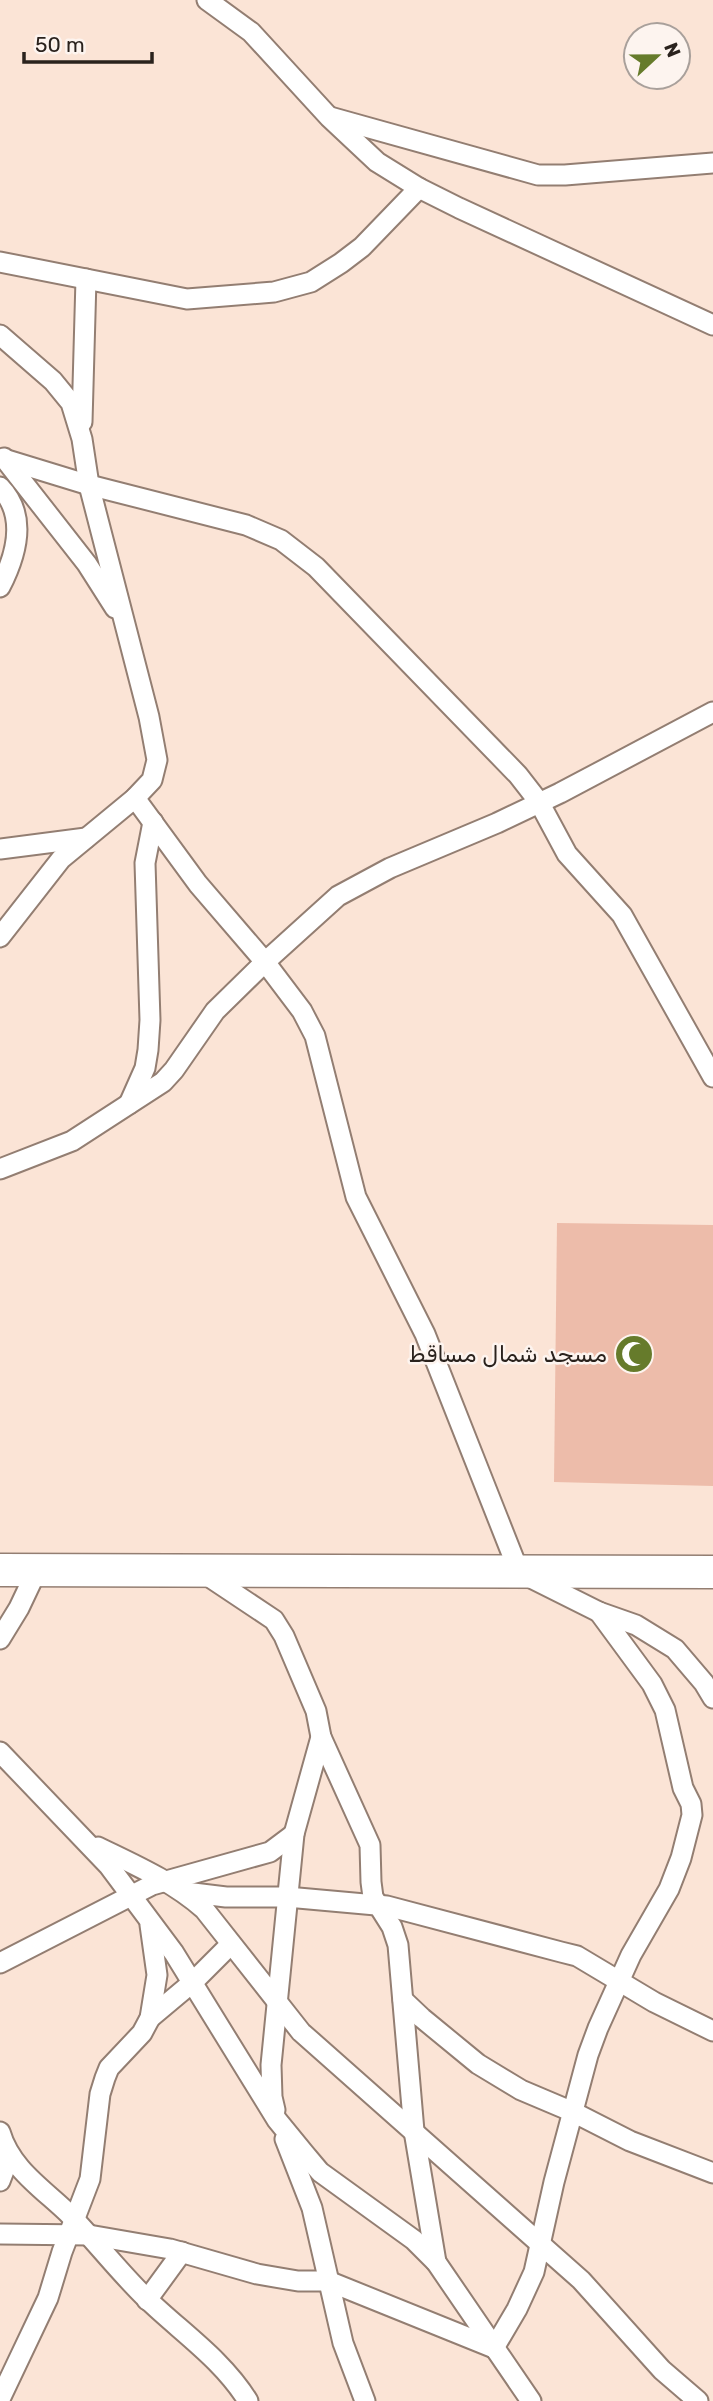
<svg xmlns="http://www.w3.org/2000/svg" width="713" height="2401" viewBox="0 0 713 2401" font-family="Rubik,'Noto Naskh Arabic',sans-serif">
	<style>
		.building { fill: #edbcaa }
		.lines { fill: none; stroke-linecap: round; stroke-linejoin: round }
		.minor-casing { stroke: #937e72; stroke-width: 23 }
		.trunk-casing { stroke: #937e72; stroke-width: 35 }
		.minor { stroke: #fff; stroke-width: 19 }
		.trunk { stroke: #fff; stroke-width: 32 }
		.labels { text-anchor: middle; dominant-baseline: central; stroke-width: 5; stroke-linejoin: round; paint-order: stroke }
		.poi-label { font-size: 23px; fill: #2a221d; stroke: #fdf4ef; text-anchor: end }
	</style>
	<rect width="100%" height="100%" fill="#fbe4d6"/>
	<polygon class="building" points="557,1223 713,1225 713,1486 554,1482"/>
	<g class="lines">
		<defs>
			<g id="minor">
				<polyline points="207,0 251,32 329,117 377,162 419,188 459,208 713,325"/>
				<polyline points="330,117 538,175 565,175 713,163"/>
				<polyline points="0,262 187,299 274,292 311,282 341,263 362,247 419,188"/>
				<polyline points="0,335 53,381 71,403 82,439 89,485 149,717 157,760 152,780 135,798 61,859 0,937"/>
				<polyline points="82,422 86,279"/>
				<polyline points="4,458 87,564 115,608"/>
				<polyline points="4,459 89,485 246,525 281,540 316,567 518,775 539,802 567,854 622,915 713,1077"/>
				<path d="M0,487C28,516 16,556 0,587"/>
				<polyline points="135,798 198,884 265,962 302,1011 315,1036 356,1197 425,1334 519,1572 599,1612 636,1625 675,1649 704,1683 713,1698"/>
				<polyline points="0,849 86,838"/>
				<polyline points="129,1104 145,1068 148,1050 150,1020 145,863 153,822"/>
				<polyline points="0,1169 72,1141 163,1082 174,1070 215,1011 265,962 338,896 390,868 497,823 560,793 713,712"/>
				<polyline points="202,1572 274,1620 284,1636 316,1711 321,1737 370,1845 371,1882 373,1897 392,1927 398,1945 414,2131 436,2262"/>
				<polyline points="0,1639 19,1608 37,1570"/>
				<polyline points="0,1752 109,1866 174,1953 277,2120 304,2153 320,2172 414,2240 436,2262 531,2401"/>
				<path d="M98,1847C135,1865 172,1881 204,1909L301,2032L581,2280L662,2370L698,2401"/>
				<polyline points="185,1892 226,1897 287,1897 387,1906 561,1952 577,1956 654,2002 713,2031"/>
				<polyline points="0,1963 152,1885 270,1852 294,1834"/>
				<polyline points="403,2000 422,2018 478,2064 521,2090 573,2112 630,2141 713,2173"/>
				<polyline points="150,2018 193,1982 231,1944"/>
				<polyline points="275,2110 272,2097 271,2065 294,1834 321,1737"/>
				<path d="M0,2132C11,2170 45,2190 71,2216C97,2243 120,2273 147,2299C181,2332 222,2359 248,2401"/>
				<polyline points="285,2139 312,2208 343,2343 365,2401"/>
				<polyline points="0,2181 5,2168 6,2150"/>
				<polyline points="0,2234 89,2235 170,2249 257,2274 298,2281 328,2281 494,2348"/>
				<polyline points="147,2300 182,2252"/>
				<polyline points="494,2348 517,2309 534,2272 554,2182 588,2055 598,2028 631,1955 669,1889 681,1858 692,1815 691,1804 683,1788 665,1710 652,1684 599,1612"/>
				<polyline points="0,2399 48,2298 62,2252 90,2179 100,2094 105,2078 109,2068 142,2033 150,2018 157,1975 150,1925"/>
			</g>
			<polyline id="trunk" points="0,1570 713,1572"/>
		</defs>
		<use href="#minor" class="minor-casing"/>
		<use href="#trunk" class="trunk-casing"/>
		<use href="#minor" class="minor"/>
		<use href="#trunk" class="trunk"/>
	</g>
	<defs>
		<symbol id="mosque-disc" viewBox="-11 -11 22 22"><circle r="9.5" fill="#667b2b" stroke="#fdf4ef"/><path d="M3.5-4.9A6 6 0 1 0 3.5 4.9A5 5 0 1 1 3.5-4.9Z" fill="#fff"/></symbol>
	</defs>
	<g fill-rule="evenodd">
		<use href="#mosque-disc" x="612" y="1332" width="44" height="44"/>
	</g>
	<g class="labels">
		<g class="poi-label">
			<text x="607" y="1354">مسجد شمال مساقط</text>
		</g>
	</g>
	<g transform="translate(657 56) rotate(68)"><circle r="33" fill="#fdf4ef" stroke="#a9a09b" stroke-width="2"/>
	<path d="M0-5L12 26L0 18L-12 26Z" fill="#667b2b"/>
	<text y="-10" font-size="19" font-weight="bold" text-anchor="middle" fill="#2a221d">N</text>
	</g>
	<path d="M24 52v10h128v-10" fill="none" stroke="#2a221d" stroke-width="3.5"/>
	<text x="35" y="52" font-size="21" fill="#2a221d" stroke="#fdf4ef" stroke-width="5" paint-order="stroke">50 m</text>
</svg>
